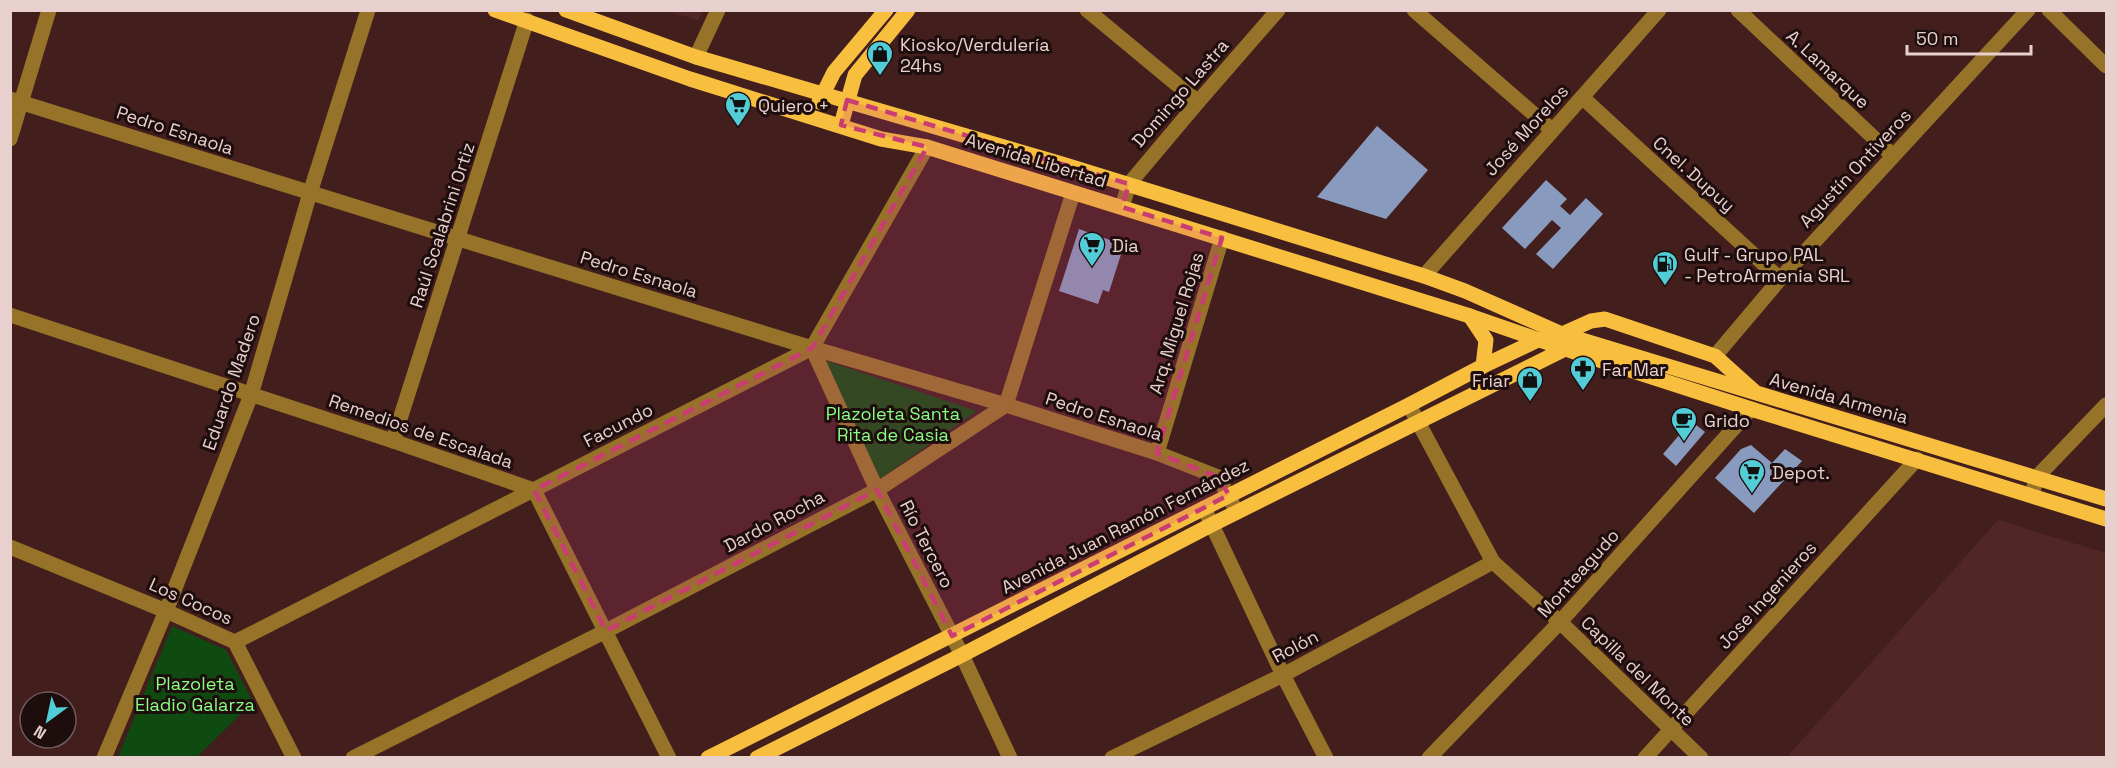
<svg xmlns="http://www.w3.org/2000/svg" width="2117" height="768" viewBox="0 0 2117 768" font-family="'Space Grotesk',sans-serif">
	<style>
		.built { fill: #512726 }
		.green { fill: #0f4b10 }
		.building { fill: #889abd }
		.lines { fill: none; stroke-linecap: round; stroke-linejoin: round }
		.minor { stroke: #967328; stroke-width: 15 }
		.major { stroke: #f8bf3f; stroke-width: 15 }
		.marked { fill: #ca3d72; fill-opacity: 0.2; stroke: #ca3d72; stroke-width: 4.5; stroke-dasharray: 12 8; stroke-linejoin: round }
		.labels { text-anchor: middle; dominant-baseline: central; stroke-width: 6; stroke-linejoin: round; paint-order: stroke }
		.poi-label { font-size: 18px; fill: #e8d0ce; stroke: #1e0d0d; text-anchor: start }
		.street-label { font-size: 18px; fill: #e8d0ce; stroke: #1e0d0d }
		.park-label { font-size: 18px; fill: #88fe84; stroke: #1e0d0d }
	</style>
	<rect width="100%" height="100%" fill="#421e1d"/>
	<g class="built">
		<polygon points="667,11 703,11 698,20"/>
		<polygon points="1998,520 2106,553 2106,757 1787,757"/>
	</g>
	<g class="green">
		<polygon points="821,359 977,411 877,481"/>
		<polygon points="172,626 226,650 253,702 197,757 118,757"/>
	</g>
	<g class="building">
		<polygon points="1377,126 1428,170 1386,219 1317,197"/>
		<polygon points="1546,180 1567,199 1560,206 1570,215 1586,198 1603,214 1553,269 1536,254 1561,228 1552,220 1525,249 1502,228"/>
		<polygon points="1079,229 1124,245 1109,292 1103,290 1098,304 1059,291"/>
		<polygon points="1691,421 1705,432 1676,466 1663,454"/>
		<polygon points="1751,445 1772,463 1785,449 1802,461 1754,513 1715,478 1741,449"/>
	</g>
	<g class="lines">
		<g class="minor">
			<polyline points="1087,10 1198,102"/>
			<polyline points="1414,10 1552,130"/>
			<polyline points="1738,10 1892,155"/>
			<polyline points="2049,10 2106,66"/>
			<polyline points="696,57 718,10"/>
			<polyline points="1582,97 1780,279"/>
			<polyline points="10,99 459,239 812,348 1006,405 1157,453 1218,477 1237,512"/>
			<polyline points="10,139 49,10"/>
			<polyline points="1122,207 1129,184 1198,102 1278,10"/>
			<polyline points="1424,276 1659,10"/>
			<polyline points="10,315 393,441 534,490 669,758"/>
			<polyline points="812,348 877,490 962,655 1010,758"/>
			<polyline points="1715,356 1780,279 2028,10"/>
			<polyline points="1409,405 1493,562 1560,622 1701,758"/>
			<polyline points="393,441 527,20"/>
			<polyline points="1157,453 1222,238"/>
			<polyline points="2032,496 2036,478 2106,405"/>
			<polyline points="1204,508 1283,675 1326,758"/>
			<polyline points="10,547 166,611 235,642 294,758"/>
			<polyline points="235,642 812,348 927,147"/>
			<polyline points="104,758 166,611 251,395 310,193 368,10"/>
			<polyline points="353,758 606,631 877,490 1006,405 1073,193"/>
			<polyline points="1112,758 1283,675 1493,562"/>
			<polyline points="1429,758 1560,622 1751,409"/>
			<polyline points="1645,758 1917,459"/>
		</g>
		<g class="major">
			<polyline points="495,10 690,79 881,139 927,147 1470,316 1577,353 1751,409 2106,519"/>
			<polyline points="566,10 696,57 1062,164 1424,276 1465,291 1562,334 2106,499"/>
			<polyline points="819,102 834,72 886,10"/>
			<polyline points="841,125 855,75 908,10"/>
			<polyline points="1470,316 1486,340 1483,366"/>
			<polyline points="708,758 1409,405 1483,366 1538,340 1562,334 1591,321 1605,319 1715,356 1754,391"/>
			<polyline points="757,758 962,655 1211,525 1565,349"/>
		</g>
	</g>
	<path class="marked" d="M847,100L1129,184L1122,207L1222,238L1157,453L1218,477L1229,495L952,636L877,490L606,631L534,490L812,348L927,147L841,125Z"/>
	<defs>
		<symbol id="shop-pin" viewBox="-11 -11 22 30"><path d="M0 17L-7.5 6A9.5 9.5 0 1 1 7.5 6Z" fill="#52ccd6" stroke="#1e0d0d"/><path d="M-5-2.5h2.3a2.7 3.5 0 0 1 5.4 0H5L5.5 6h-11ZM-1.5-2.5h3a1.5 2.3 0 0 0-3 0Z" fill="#111"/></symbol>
		<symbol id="supermarket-pin" viewBox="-11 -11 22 30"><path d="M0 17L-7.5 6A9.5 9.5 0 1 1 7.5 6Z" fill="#52ccd6" stroke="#1e0d0d"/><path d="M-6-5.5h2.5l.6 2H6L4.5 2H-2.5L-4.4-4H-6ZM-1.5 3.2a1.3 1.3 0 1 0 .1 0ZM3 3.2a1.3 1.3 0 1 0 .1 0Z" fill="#111"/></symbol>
		<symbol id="fuel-pin" viewBox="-11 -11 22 30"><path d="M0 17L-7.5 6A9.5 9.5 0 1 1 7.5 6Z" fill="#52ccd6" stroke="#1e0d0d"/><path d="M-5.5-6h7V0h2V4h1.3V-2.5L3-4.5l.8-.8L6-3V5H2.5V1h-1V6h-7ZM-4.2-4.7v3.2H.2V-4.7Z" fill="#111"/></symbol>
		<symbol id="pharmacy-pin" viewBox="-11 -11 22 30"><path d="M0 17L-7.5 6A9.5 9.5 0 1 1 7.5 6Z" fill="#52ccd6" stroke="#1e0d0d"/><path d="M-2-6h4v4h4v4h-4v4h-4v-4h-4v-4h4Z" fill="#111"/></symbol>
		<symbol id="cafe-pin" viewBox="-11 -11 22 30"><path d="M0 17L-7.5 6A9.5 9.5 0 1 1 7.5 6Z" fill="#52ccd6" stroke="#1e0d0d"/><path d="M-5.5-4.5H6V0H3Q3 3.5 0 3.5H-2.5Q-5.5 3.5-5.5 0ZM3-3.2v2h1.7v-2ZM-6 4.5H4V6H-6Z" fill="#111"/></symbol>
	</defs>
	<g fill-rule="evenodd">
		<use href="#shop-pin" x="865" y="39" width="30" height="40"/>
		<use href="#supermarket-pin" x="723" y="90" width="30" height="40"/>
		<use href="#supermarket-pin" x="1077" y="230" width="30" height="40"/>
		<use href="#fuel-pin" x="1650" y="249" width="30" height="40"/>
		<use href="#pharmacy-pin" x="1568" y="354" width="30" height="40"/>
		<use href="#shop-pin" x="1515" y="365" width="30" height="40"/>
		<use href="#cafe-pin" x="1669" y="405" width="30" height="40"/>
		<use href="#supermarket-pin" x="1737" y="457" width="30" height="40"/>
	</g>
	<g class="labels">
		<g class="poi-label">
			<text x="900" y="44">Kiosko/Verdulería<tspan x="900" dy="21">24hs</tspan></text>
			<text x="758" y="105">Quiero +</text>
			<text x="1112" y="245">Dia</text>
			<text x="1684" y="254">Gulf - Grupo PAL<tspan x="1684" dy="21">- PetroArmenia SRL</tspan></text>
			<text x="1602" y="369">Far Mar</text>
			<text x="1510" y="380" text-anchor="end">Friar</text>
			<text x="1704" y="420">Grido</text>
			<text x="1772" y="472">Depot.</text>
		</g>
		<g class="street-label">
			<text transform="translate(1828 69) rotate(43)">A. Lamarque</text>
			<text transform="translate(1180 93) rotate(-49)">Domingo Lastra</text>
			<text transform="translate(175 130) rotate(18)">Pedro Esnaola</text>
			<text transform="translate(1526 130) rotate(-48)">José Morelos</text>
			<text transform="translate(1036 160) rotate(17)">Avenida Libertad</text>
			<text transform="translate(1855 168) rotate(-47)">Agustín Ontiveros</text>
			<text transform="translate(1694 174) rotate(42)">Cnel. Dupuy</text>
			<text transform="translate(442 225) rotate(-72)">Raúl Scalabrini Ortiz</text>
			<text transform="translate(639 274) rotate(17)">Pedro Esnaola</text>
			<text transform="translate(1176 323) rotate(-73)">Arq. Miguel Rojas</text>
			<text transform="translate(231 382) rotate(-71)">Eduardo Madero</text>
			<text transform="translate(1839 398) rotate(16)">Avenida Armenia</text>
			<text transform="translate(1104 416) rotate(18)">Pedro Esnaola</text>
			<text transform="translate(618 425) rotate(-27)">Facundo</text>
			<text transform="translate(421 431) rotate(19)">Remedios de Escalada</text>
			<text transform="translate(774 521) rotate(-28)">Dardo Rocha</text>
			<text transform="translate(1125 526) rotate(-27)">Avenida Juan Ramón Fernández</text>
			<text transform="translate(927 544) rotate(63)">Río Tercero</text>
			<text transform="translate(1578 573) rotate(-48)">Monteagudo</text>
			<text transform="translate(1767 595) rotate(-48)">Jose Ingenieros</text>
			<text transform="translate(191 601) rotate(24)">Los Cocos</text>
			<text transform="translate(1295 646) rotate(-28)">Rolón</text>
			<text transform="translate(1638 671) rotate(44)">Capilla del Monte</text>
		</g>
		<g class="park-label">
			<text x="893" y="413">Plazoleta Santa<tspan x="893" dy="21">Rita de Casia</tspan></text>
			<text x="195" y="683">Plazoleta<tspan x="195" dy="21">Eladio Galarza</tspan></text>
		</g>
	</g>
	<rect width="2117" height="768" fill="none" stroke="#e8d0ce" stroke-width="24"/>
	<g transform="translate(48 720) rotate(213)"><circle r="28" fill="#1e0d0d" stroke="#6f5b5a" stroke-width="1.5"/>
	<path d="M0-4.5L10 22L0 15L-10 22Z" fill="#52ccd6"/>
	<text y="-9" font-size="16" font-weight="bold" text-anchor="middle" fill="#e8d0ce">N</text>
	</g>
	<path d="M1907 45v9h124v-9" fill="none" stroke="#e8d0ce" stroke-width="3"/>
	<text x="1916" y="45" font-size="18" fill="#e8d0ce" stroke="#1e0d0d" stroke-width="4.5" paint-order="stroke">50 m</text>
</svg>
